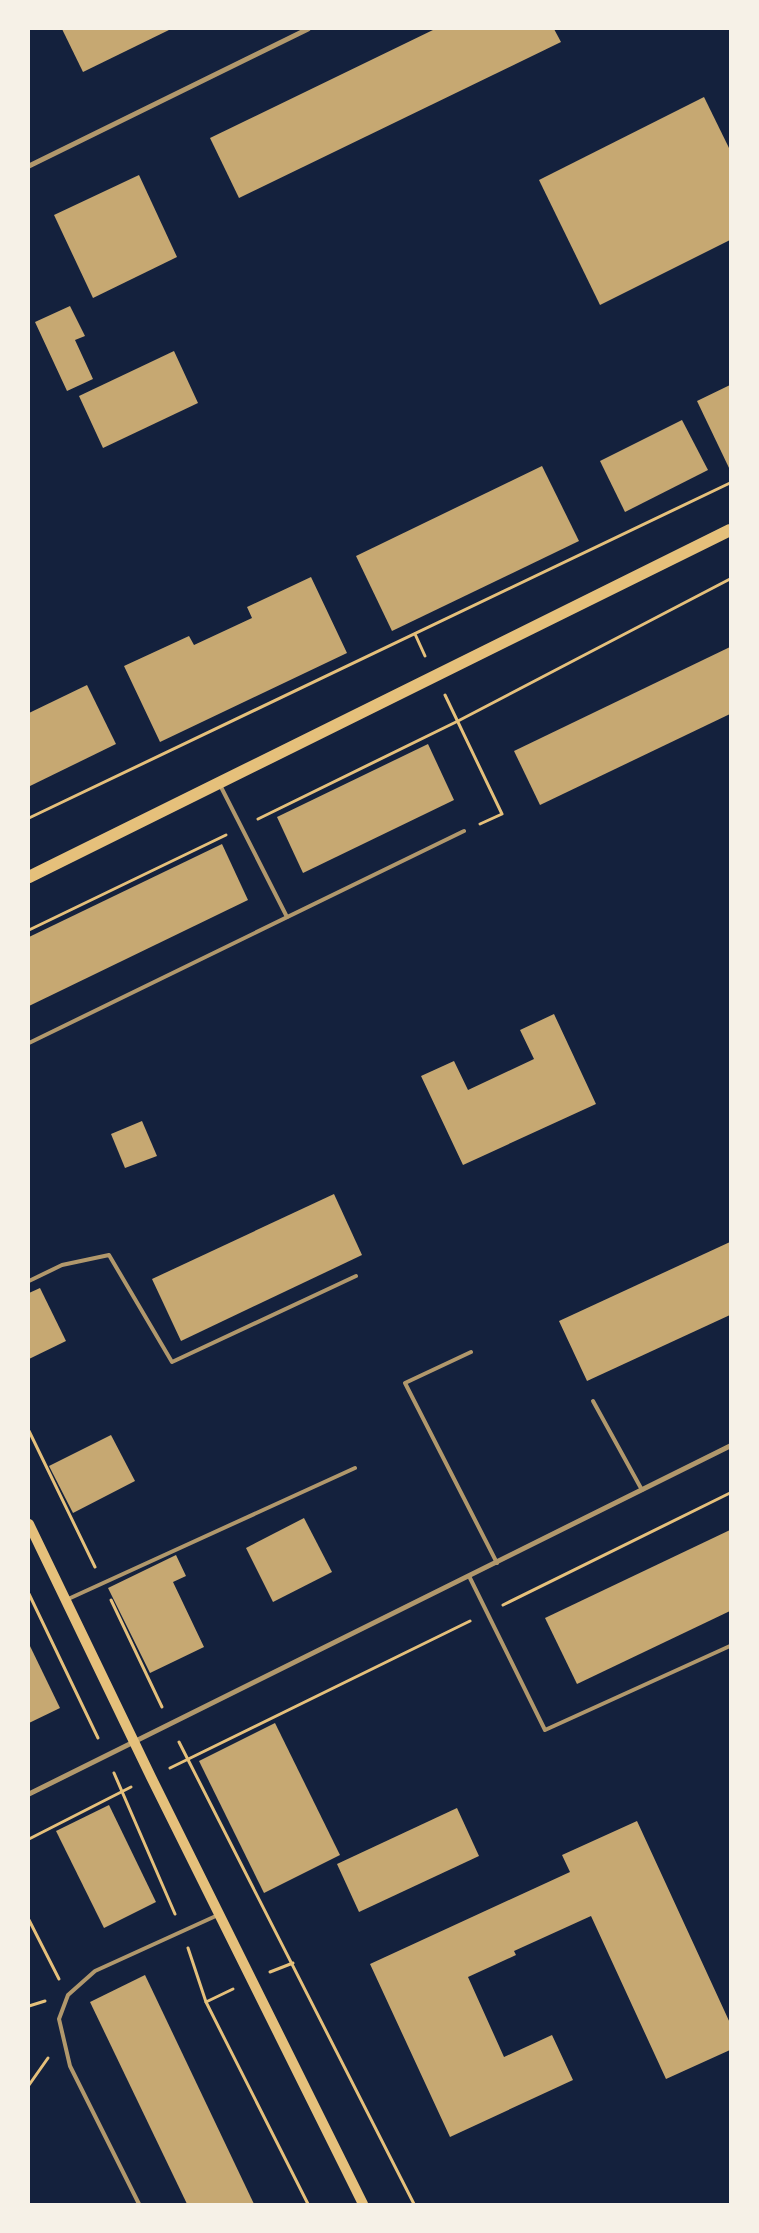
<svg xmlns="http://www.w3.org/2000/svg" width="759" height="2233" viewBox="0 0 759 2233" font-family="'Sofia Sans Condensed',sans-serif">
	<style>
		.building { fill: #c6a872 }
		.lines { fill: none; stroke-linecap: round; stroke-linejoin: round }
		.path { stroke: #e5c07b; stroke-width: 3 }
		.service { stroke: #b1986c; stroke-width: 4 }
		.minor { stroke: #b1986c; stroke-width: 5 }
		.secondary { stroke: #e5c07b; stroke-width: 10 }
		.primary { stroke: #e5c07b; stroke-width: 12 }
	</style>
	<rect width="100%" height="100%" fill="#14213d"/>
	<g class="building">
		<polygon points="62,29 171,29 83,72"/>
		<polygon points="435,29 554,29 561,42 239,198 210,138"/>
		<polygon points="704,97 730,150 730,240 600,305 539,180"/>
		<polygon points="139,175 177,257 93,298 54,215"/>
		<polygon points="70,306 85,336 75,340 93,379 67,391 35,322"/>
		<polygon points="174,351 198,403 103,448 79,396"/>
		<polygon points="730,385 730,470 697,401"/>
		<polygon points="682,420 708,470 625,512 600,461"/>
		<polygon points="542,466 579,541 392,631 356,556"/>
		<polygon points="311,577 347,653 160,742 124,666 189,636 194,645 252,618 247,607"/>
		<polygon points="730,647 730,714 540,805 514,751"/>
		<polygon points="87,685 116,744 30,786 29,713"/>
		<polygon points="428,744 454,800 303,873 277,817"/>
		<polygon points="222,844 248,900 29,1006 29,937"/>
		<polygon points="554,1014 596,1104 463,1165 421,1076 454,1061 468,1090 534,1059 520,1030"/>
		<polygon points="142,1121 157,1156 125,1168 111,1134"/>
		<polygon points="334,1194 362,1255 181,1341 152,1279"/>
		<polygon points="730,1242 730,1315 587,1381 559,1321"/>
		<polygon points="40,1288 66,1341 29,1359 29,1293"/>
		<polygon points="111,1435 135,1481 73,1513 49,1466"/>
		<polygon points="304,1518 332,1572 273,1602 246,1548"/>
		<polygon points="730,1530 730,1611 577,1684 545,1618"/>
		<polygon points="176,1555 186,1576 173,1582 204,1647 150,1673 108,1588"/>
		<polygon points="29,1644 60,1708 29,1723"/>
		<polygon points="275,1723 340,1855 264,1893 199,1761"/>
		<polygon points="109,1805 156,1902 104,1928 56,1831"/>
		<polygon points="457,1808 479,1856 359,1912 337,1864"/>
		<polygon points="637,1821 730,2023 730,2050 666,2079 591,1916 514,1951 516,1955 468,1977 504,2057 552,2035 573,2080 450,2137 370,1964 570,1872 562,1855"/>
		<polygon points="145,1975 254,2204 187,2204 90,2002"/>
	</g>
	<g class="lines">
		<g class="path">
			<polyline points="415,634 425,656"/>
			<polyline points="445,695 502,814 480,824"/>
			<polyline points="29,818 730,483"/>
			<polyline points="258,819 458,721 730,579"/>
			<polyline points="29,930 226,835"/>
			<polyline points="29,1431 95,1567"/>
			<polyline points="29,1594 98,1738"/>
			<polyline points="111,1600 162,1707"/>
			<polyline points="503,1605 730,1493"/>
			<polyline points="179,1742 414,2204"/>
			<polyline points="170,1768 470,1621"/>
			<polyline points="114,1773 175,1914"/>
			<polyline points="29,1839 131,1787"/>
			<polyline points="29,1920 59,1979"/>
			<polyline points="188,1948 206,2002 308,2204"/>
			<polyline points="270,1972 293,1963"/>
			<polyline points="206,2002 233,1989"/>
			<polyline points="29,2006 45,2001"/>
			<polyline points="29,2085 48,2058"/>
		</g>
		<g class="service">
			<polyline points="220,785 287,917"/>
			<polyline points="29,1043 464,831"/>
			<polyline points="29,1281 62,1265 109,1255 172,1362 356,1276"/>
			<polyline points="471,1352 405,1383 497,1563"/>
			<polyline points="593,1401 642,1490"/>
			<polyline points="469,1576 545,1730 730,1646"/>
			<polyline points="66,1600 355,1468"/>
			<polyline points="139,2204 70,2066 59,2019 68,1995 95,1971 218,1915"/>
		</g>
		<g class="minor">
			<polyline points="29,166 308,29"/>
			<polyline points="29,1794 730,1446"/>
		</g>
		<polyline class="secondary" points="29,1524 151,1777 363,2204"/>
		<polyline class="primary" points="29,877 730,530"/>
	</g>
	<rect width="759" height="2233" fill="none" stroke="#f6f1e7" stroke-width="60"/>
</svg>
